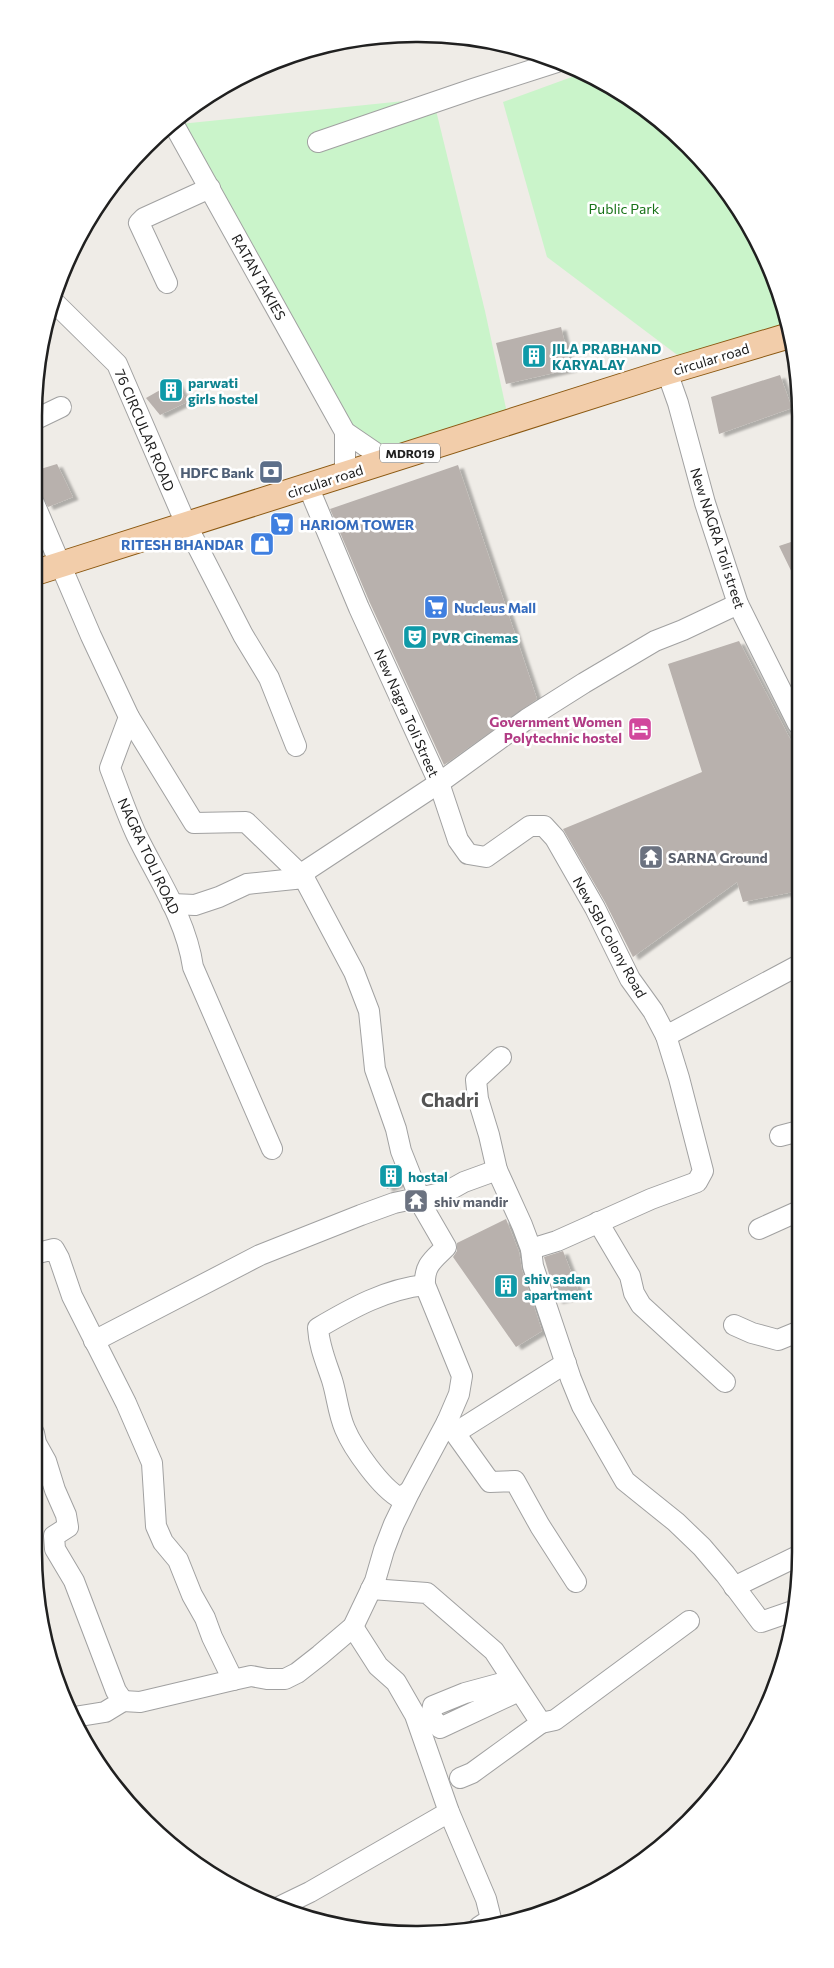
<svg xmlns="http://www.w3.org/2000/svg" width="834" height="1968" viewBox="0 0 834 1968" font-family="Commissioner,sans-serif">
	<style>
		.park { fill: #caf4ca }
		.building { fill: #b8b1ad; filter: url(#shadow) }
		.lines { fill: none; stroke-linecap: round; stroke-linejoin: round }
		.minor-casing { stroke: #a1a1a1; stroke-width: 22 }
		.major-casing { stroke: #8b5811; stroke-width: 27 }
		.minor { stroke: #fff; stroke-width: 20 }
		.major { stroke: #f2cdaa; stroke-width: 25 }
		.labels { text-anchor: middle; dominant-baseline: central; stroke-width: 5; stroke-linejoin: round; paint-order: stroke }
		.shield { fill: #fff; stroke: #636363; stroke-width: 1 }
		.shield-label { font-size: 12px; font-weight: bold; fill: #202020 }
		.park-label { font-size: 14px; fill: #187318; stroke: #fff }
		.street-label { font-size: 14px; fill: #202020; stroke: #fff }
		.culture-label { font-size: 14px; font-weight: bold; fill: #0d838f; stroke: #fff; text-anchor: start }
		.service-label { font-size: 14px; font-weight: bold; fill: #4e5e75; stroke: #fff; text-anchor: end }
		.shop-label { font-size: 14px; font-weight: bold; fill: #366cbe; stroke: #fff; text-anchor: start }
		.hotel-label { font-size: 14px; font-weight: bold; fill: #b23c85; stroke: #fff; text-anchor: end }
		.worship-label { font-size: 14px; font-weight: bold; fill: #5b616d; stroke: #fff; text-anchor: start }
		.district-label { font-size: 19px; font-weight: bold; fill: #535353; stroke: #fff }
		.rim { fill: none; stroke: #202020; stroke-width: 2.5 }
	</style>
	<defs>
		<filter id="shadow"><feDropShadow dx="5.5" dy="3" stdDeviation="1" flood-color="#0004"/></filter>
	</defs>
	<rect width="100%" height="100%" fill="#efece7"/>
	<g class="park">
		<polygon points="580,74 630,99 705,165 761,248 784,324 680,357 547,257 503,102"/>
		<polygon points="433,98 485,311 507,413 388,457 354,432 180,124"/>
	</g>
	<g class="building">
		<polygon points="561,327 571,369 506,384 496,343"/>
		<polygon points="780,375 792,408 719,434 711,397"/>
		<polygon points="176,381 187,402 160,415 146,398"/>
		<polygon points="57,464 73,497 48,507 41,494 34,471"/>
		<polygon points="458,465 537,699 444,765 370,603 330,509"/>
		<polygon points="797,540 797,556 798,585 779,546"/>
		<polygon points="739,641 798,754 798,891 743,902 737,882 633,957 605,902 563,829 702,772 668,664"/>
		<polygon points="394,1164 401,1183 387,1189 379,1170"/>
		<polygon points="506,1219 519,1252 522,1270 542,1331 516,1347 453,1257 457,1251 457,1243"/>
		<polygon points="563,1251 580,1295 557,1301 544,1257"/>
	</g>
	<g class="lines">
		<defs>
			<g id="minor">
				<polyline points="173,123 345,432 386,460"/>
				<polyline points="318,142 473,89 557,62"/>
				<polyline points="167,283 139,223 144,218 210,188"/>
				<polyline points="53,301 117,364 186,524 243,635 269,678 296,746"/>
				<polyline points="667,372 678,403 705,503 738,604 798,724"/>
				<polyline points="34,420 61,407"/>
				<polyline points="345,474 345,432"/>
				<polyline points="308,486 359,608 439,783 458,840 468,854 486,857 530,826 544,826 555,838 595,908 630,979 653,1011 666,1036 799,965"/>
				<path d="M34,503L91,636L129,717L110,768C119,791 127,815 137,836C158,879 186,919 193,967L272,1149"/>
				<polyline points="129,717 194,823 246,822 304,878 307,870 439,783 527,719 584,683 655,641 683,630 738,604"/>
				<path d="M172,904L195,905L219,897L247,884L304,878L354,972L369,1011L375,1069L396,1129L401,1151L424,1209L446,1247C433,1260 424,1265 425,1285L462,1376L459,1394L447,1422L410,1491L394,1524L384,1550L375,1581L353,1627L320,1655L297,1673L285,1679H267L251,1676L233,1680"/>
				<polyline points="501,1057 476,1080 478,1099 489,1135 497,1170 522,1225 531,1249 557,1241 651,1199 697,1182 703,1171 679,1078 666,1036"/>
				<polyline points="780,1136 799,1131"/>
				<polyline points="598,1222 630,1276 634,1293 641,1305 725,1382"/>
				<polyline points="759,1229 799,1211"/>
				<polyline points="531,1249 533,1266 571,1379 582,1406 625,1481 676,1522 702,1547 725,1574 761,1622 790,1612"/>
				<polyline points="34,1254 54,1249 59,1258 72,1296 126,1403 152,1463 156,1526 163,1542 178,1560 192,1595 205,1618 212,1637 233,1680 140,1702 123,1701"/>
				<polyline points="734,1325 752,1333 778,1340 800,1331"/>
				<polyline points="94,1341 260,1255 361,1215 394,1203 446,1192 464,1182 497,1170"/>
				<polyline points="447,1422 490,1482 515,1481 540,1526 576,1582"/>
				<polyline points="34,1433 36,1443 46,1461 55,1490 66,1515 68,1527 54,1536 55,1549 74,1581 116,1691 123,1701 105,1712 74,1717"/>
				<polyline points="455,1433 566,1363"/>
				<path d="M410,1491L400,1498C381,1488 353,1448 345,1429C338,1413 337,1396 332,1380C326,1362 319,1346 318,1328C352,1308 386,1289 425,1285"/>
				<polyline points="734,1587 800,1555"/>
				<polyline points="371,1589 427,1593 494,1651 541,1723 472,1773 460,1778"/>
				<polyline points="353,1627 378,1666 396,1682 415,1715 449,1812 486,1899 491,1919 479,1927"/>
				<polygon points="502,1683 519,1691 440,1728 431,1716 433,1706 465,1693"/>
				<polyline points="541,1723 555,1720 689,1621"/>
				<polyline points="279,1907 310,1892 449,1812"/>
			</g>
			<polyline id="major" points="34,573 667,372 788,336"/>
		</defs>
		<use href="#minor" class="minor-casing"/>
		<use href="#major" class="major-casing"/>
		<use href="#minor" class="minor"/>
		<use href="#major" class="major"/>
	</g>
	<defs>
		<symbol id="building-square" viewBox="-11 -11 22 22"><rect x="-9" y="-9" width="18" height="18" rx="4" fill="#0f9aa8" stroke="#fff"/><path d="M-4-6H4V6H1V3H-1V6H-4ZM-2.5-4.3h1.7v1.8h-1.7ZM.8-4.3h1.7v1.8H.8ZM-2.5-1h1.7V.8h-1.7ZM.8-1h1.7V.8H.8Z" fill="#fff"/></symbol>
		<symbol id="bank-square" viewBox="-11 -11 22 22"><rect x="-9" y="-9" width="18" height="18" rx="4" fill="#5c6f8a" stroke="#fff"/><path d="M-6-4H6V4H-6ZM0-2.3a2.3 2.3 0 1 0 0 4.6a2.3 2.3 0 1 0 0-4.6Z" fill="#fff"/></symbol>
		<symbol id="supermarket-square" viewBox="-11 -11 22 22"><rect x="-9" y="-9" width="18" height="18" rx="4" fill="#3f7fe0" stroke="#fff"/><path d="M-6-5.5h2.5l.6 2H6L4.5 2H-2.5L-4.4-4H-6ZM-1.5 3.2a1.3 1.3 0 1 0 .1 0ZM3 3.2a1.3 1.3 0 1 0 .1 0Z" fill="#fff"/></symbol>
		<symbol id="shop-square" viewBox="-11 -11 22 22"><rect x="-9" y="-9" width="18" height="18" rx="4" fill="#3f7fe0" stroke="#fff"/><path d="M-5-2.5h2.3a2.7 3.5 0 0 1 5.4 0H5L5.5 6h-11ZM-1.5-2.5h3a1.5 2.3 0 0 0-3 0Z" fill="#fff"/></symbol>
		<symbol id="theatre-square" viewBox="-11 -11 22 22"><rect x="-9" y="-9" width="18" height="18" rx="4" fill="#0f9aa8" stroke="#fff"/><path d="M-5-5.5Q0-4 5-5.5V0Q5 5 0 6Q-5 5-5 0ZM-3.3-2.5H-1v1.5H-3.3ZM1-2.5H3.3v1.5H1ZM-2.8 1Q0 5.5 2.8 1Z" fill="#fff"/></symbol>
		<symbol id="hotel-square" viewBox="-11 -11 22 22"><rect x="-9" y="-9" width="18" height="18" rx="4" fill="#d1479c" stroke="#fff"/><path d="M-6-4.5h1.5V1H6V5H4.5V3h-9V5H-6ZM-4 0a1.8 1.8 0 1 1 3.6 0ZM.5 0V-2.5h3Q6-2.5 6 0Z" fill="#fff"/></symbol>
		<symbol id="temple-square" viewBox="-11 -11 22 22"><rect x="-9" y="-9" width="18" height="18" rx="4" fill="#6b7280" stroke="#fff"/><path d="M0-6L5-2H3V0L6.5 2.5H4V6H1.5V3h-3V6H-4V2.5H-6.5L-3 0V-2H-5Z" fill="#fff"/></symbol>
	</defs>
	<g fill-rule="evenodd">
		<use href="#building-square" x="520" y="342" width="28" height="28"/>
		<use href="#building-square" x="157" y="376" width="28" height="28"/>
		<use href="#bank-square" x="257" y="458" width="28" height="28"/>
		<use href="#supermarket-square" x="268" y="510" width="28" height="28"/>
		<use href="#shop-square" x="248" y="530" width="28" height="28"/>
		<use href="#supermarket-square" x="422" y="593" width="28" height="28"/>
		<use href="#theatre-square" x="401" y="623" width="28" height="28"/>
		<use href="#hotel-square" x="626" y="715" width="28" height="28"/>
		<use href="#temple-square" x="637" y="843" width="28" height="28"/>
		<use href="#building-square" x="377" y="1162" width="28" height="28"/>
		<use href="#temple-square" x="402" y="1187" width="28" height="28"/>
		<use href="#building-square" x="492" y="1272" width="28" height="28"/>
	</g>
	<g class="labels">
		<rect class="shield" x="380" y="443.5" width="60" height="19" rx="4"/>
		<g class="shield-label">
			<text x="410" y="453">MDR019</text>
		</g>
		<g class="park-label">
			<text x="624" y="208">Public Park</text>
		</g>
		<g class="street-label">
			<text transform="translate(259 277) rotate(61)">RATAN TAKIES</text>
			<text transform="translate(711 359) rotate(-17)">circular road</text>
			<text transform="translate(145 430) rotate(67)">76 CIRCULAR ROAD</text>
			<text transform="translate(325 481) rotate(-18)">circular road</text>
			<text transform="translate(718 538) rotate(72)">New NAGRA Toli street</text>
			<text transform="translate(407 713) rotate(66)">New Nagra Toli Street</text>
			<text transform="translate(149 856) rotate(65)">NAGRA TOLI ROAD</text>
			<text transform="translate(610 937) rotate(61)">New SBI Colony Road</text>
		</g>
		<g class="culture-label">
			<text x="552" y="348">JILA PRABHAND<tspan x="552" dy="16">KARYALAY</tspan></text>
			<text x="188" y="382">parwati<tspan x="188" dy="16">girls hostel</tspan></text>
			<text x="432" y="637">PVR Cinemas</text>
			<text x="408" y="1176">hostal</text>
			<text x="524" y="1278">shiv sadan<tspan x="524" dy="16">apartment</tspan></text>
		</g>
		<g class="service-label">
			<text x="254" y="472">HDFC Bank</text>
		</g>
		<g class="shop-label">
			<text x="300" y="524">HARIOM TOWER</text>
			<text x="244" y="544" text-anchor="end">RITESH BHANDAR</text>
			<text x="454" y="607">Nucleus Mall</text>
		</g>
		<g class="hotel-label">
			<text x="622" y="721">Government Women<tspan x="622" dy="16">Polytechnic hostel</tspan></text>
		</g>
		<g class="worship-label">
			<text x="668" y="857">SARNA Ground</text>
			<text x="434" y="1201">shiv mandir</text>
		</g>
		<g class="district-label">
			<text x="450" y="1099">Chadri</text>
		</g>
	</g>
	<path d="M0 0H834V1968H0ZM416 42H418A374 374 0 0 1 792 416V1552A374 374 0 0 1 418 1926H416A374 374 0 0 1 42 1552V416A374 374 0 0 1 416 42Z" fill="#fff" fill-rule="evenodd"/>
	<path class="rim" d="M416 42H418A374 374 0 0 1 792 416V1552A374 374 0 0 1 418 1926H416A374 374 0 0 1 42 1552V416A374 374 0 0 1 416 42Z"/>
</svg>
